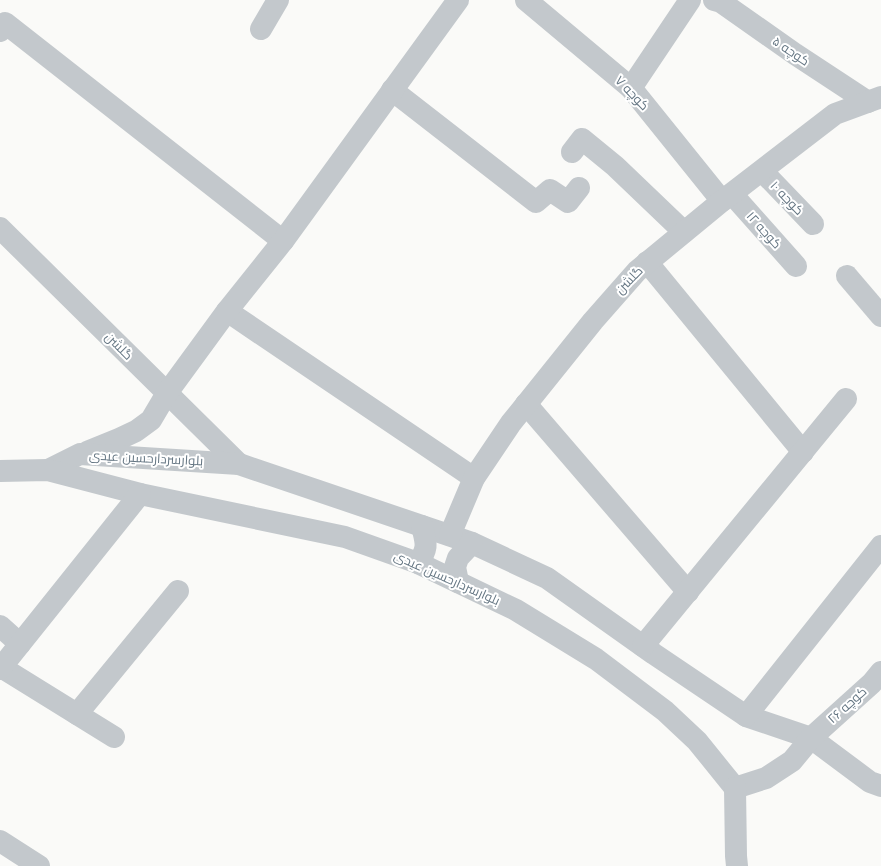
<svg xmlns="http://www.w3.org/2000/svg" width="881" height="866" viewBox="0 0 881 866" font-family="'PT Sans',Cairo,sans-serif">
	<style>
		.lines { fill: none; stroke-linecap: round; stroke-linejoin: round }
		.minor { stroke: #c3c8cc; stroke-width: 22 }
		.labels { text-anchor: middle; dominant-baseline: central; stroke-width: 4; stroke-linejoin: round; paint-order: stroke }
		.street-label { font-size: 13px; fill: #657683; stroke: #fff }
	</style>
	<rect width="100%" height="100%" fill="#fafaf8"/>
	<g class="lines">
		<g class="minor">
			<polyline points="526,0 631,88 722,201"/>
			<polyline points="714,0 721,2 795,54 868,102"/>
			<polyline points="261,29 278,0"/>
			<polyline points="0,31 5,23 283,241"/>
			<polyline points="631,88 690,0"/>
			<polyline points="392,90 536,202 550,190 568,202 579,188"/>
			<polyline points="572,152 582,139 615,166 684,232"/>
			<polyline points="762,171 813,224"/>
			<polyline points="732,194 796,266"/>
			<polyline points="0,228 239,464"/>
			<polyline points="647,262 803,452"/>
			<polyline points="847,276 881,316"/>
			<polyline points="227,311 474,478"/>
			<polyline points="526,404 688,592"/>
			<polyline points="87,452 119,439 136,431 151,420 167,393 227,311 283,241 458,0"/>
			<polyline points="48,470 80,454 239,464 472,543 547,578 654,654 746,716 811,738 870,782 881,786"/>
			<polyline points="0,471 48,470 140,494 345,537 418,563 516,610 596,659 665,711 697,741 735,788"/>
			<polyline points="450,535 474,478 511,423 593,321 637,271 722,201 835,114 881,97"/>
			<path d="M418,563C429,547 426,543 422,526"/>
			<polyline points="458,582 455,567 458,558 472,543"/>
			<polyline points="0,626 20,644"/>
			<polyline points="643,646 846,399"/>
			<polyline points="1,667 114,737"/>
			<polyline points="0,669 140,494"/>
			<polyline points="77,714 178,591"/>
			<polyline points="746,716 881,546"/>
			<polyline points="735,788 766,778 792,761 811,738 872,683 881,672"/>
			<polyline points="735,788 736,856 737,866"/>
			<polyline points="0,841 39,866"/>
		</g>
	</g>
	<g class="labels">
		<g class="street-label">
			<text transform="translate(791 51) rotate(34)">کوچه ۵</text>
			<text transform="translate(632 93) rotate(46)">کوچه ۷</text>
			<text transform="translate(787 198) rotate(46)">کوچه ۱۰</text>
			<text transform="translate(764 230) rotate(48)">کوچه ۱۲</text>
			<text transform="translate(629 280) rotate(-46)">گلشن</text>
			<text transform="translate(119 346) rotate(45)">گلشن</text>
			<text transform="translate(146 458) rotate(3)">بلوارسردارحسین عیدی</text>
			<text transform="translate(447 578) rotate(24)">بلوارسردارحسین عیدی</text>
			<text transform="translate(847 705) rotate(-42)">کوچه ۲۶</text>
		</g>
	</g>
</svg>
